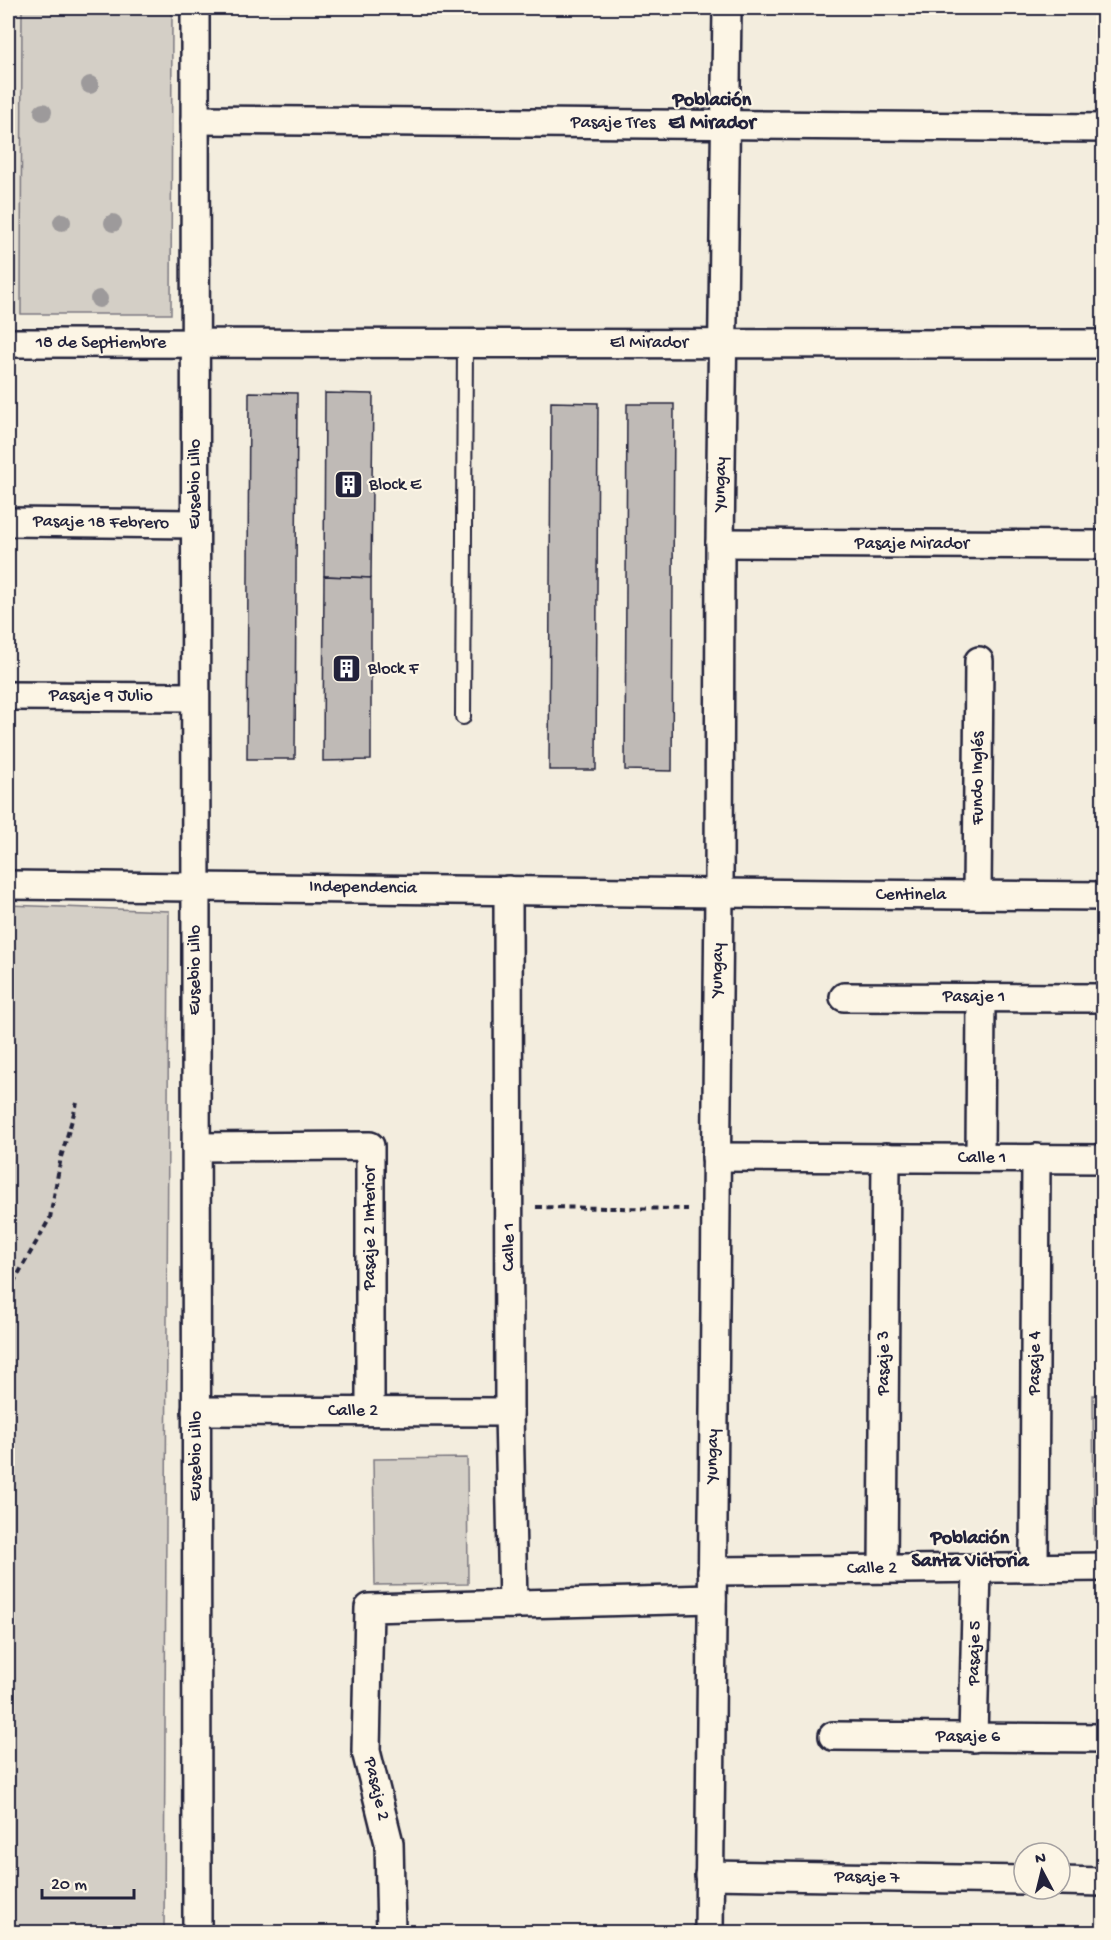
<svg xmlns="http://www.w3.org/2000/svg" width="1111" height="1940" viewBox="0 0 1111 1940" font-family="'Gochi Hand',sans-serif">
	<style>
		.built { fill: #e3ded2 }
		.green { fill: #d4cfc6; stroke: #7b7880; stroke-width: 1.5 }
		.building { fill: #bfbab6; stroke: #22223b; stroke-width: 1.5 }
		.lines { fill: none; stroke-linecap: round; stroke-linejoin: round }
		.lane-casing { stroke: #22223b; stroke-width: 18 }
		.street-casing { stroke: #22223b; stroke-width: 32 }
		.path { stroke: #22223b; stroke-width: 4; stroke-dasharray: 6 4.5; stroke-linecap: butt }
		.lane { stroke: #fcf5e5; stroke-width: 14 }
		.street { stroke: #fcf5e5; stroke-width: 27 }
		.tree { fill: #9d9a9b }
		.labels { text-anchor: middle; dominant-baseline: central; stroke-width: 4.5; stroke-linejoin: round; paint-order: stroke }
		.street-label { font-size: 18px; fill: #22223b; stroke: #fcf5e5 }
		.poi-label { font-size: 18px; fill: #22223b; stroke: #fcf5e5; text-anchor: start }
		.neighbourhood-label { font-size: 20px; font-weight: bold; fill: #22223b; stroke: #fcf5e5 }
	</style>
	<rect width="100%" height="100%" fill="#f3edde"/>
	<filter id="ink" filterUnits="userSpaceOnUse"><feTurbulence type="fractalNoise" baseFrequency=".0167" numOctaves="2"/><feDisplacementMap in="SourceGraphic" scale="12" xChannelSelector="R" yChannelSelector="G"/><feConvolveMatrix kernelMatrix="1 2 1 2 8 2 1 2 1" color-interpolation-filters="sRGB"/></filter>
	<g filter="url(#ink)">
		<polygon class="built" points="8,8 22,8 21,314 8,314"/>
		<g class="green">
			<polygon points="22,8 172,8 171,314 21,314"/>
			<polygon points="8,905 169,911 164,1932 8,1932"/>
			<polygon points="1093,1395 1103,1395 1103,1540 1094,1540"/>
			<polygon points="467,1458 468,1584 375,1585 373,1459"/>
		</g>
		<g class="building">
			<polygon points="249,392 297,393 295,759 247,759"/>
			<polygon points="325,393 373,394 371,578 324,576"/>
			<polygon points="551,402 598,403 596,770 549,770"/>
			<polygon points="627,404 674,404 672,771 625,770"/>
			<polygon points="324,576 371,578 371,760 323,761"/>
		</g>
		<g class="lines">
			<defs>
				<polyline id="lane" points="463,717 465,343"/>
				<g id="street">
					<polyline points="195,8 197,1932"/>
					<polyline points="195,120 1104,128"/>
					<polyline points="8,343 1104,344"/>
					<polyline points="8,522 195,524"/>
					<polyline points="720,543 1104,545"/>
					<polyline points="8,696 195,697"/>
					<polyline points="8,885 719,893 1104,896"/>
					<polyline points="508,890 509,1412 513,1604"/>
					<polyline points="977,895 979,661"/>
					<polyline points="844,997 1104,998"/>
					<polyline points="196,1147 370,1146 370,1411"/>
					<polyline points="716,1157 1104,1159"/>
					<polyline points="980,1158 981,997"/>
					<polyline points="196,1411 509,1412"/>
					<polyline points="1034,1567 1036,1158"/>
					<polyline points="883,1569 886,1157"/>
					<polyline points="712,1571 1104,1567"/>
					<polyline points="833,1736 1104,1738"/>
					<polyline points="973,1738 977,1568"/>
					<polyline points="709,1875 1024,1880"/>
					<polyline points="1060,1881 1104,1882"/>
					<polyline points="391,1932 389,1843 366,1751 369,1608 712,1599"/>
					<polyline points="709,1932 719,893 720,543 727,8"/>
				</g>
			</defs>
			<use href="#lane" class="lane-casing"/>
			<use href="#street" class="street-casing"/>
			<g class="path">
				<polyline points="536,1207 688,1209"/>
				<polyline points="8,1292 50,1218 61,1157 77,1103"/>
			</g>
			<use href="#lane" class="lane"/>
			<use href="#street" class="street"/>
		</g>
		<g class="tree">
			<circle cx="90" cy="85" r="9"/>
			<circle cx="43" cy="112" r="9"/>
			<circle cx="62" cy="222" r="9"/>
			<circle cx="113" cy="223" r="9"/>
			<circle cx="99" cy="299" r="9"/>
		</g>
	</g>
	<defs>
		<symbol id="building-square" viewBox="-11 -11 22 22"><rect x="-9" y="-9" width="18" height="18" rx="4" fill="#22223b" stroke="#fcf5e5"/><path d="M-4-6H4V6H1V3H-1V6H-4ZM-2.5-4.3h1.7v1.8h-1.7ZM.8-4.3h1.7v1.8H.8ZM-2.5-1h1.7V.8h-1.7ZM.8-1h1.7V.8H.8Z" fill="#fff"/></symbol>
	</defs>
	<g fill-rule="evenodd">
		<use href="#building-square" x="332" y="468" width="33" height="33"/>
		<use href="#building-square" x="330" y="652" width="33" height="33"/>
	</g>
	<g class="labels">
		<g class="street-label">
			<text x="613" y="123">Pasaje Tres</text>
			<text x="101" y="343">18 de Septiembre</text>
			<text x="649" y="343">El Mirador</text>
			<text transform="translate(195 484) rotate(-90)">Eusebio Lillo</text>
			<text transform="translate(721 484) rotate(-89)">Yungay</text>
			<text transform="translate(101 523) rotate(1)">Pasaje 18 Febrero</text>
			<text x="912" y="544">Pasaje Mirador</text>
			<text x="101" y="696">Pasaje 9 Julio</text>
			<text transform="translate(978 778) rotate(-90)">Fundo Inglés</text>
			<text transform="translate(363 888) rotate(1)">Independencia</text>
			<text x="911" y="895">Centinela</text>
			<text transform="translate(195 970) rotate(-90)">Eusebio Lillo</text>
			<text transform="translate(718 970) rotate(-89)">Yungay</text>
			<text x="974" y="997">Pasaje 1</text>
			<text x="982" y="1158">Calle 1</text>
			<text transform="translate(370 1228) rotate(-90)">Pasaje 2 Interior</text>
			<text transform="translate(509 1247) rotate(-90)">Calle 1</text>
			<text transform="translate(884 1363) rotate(-90)">Pasaje 3</text>
			<text transform="translate(1035 1363) rotate(-90)">Pasaje 4</text>
			<text x="353" y="1411">Calle 2</text>
			<text transform="translate(196 1456) rotate(-90)">Eusebio Lillo</text>
			<text transform="translate(713 1456) rotate(-89)">Yungay</text>
			<text transform="translate(872 1569) rotate(-1)">Calle 2</text>
			<text transform="translate(975 1653) rotate(-89)">Pasaje 5</text>
			<text x="968" y="1737">Pasaje 6</text>
			<text transform="translate(376 1789) rotate(77)">Pasaje 2</text>
			<text transform="translate(867 1878) rotate(1)">Pasaje 7</text>
		</g>
		<g class="poi-label">
			<text x="369" y="485">Block E</text>
			<text x="368" y="669">Block F</text>
		</g>
		<g class="neighbourhood-label">
			<text x="712" y="101">Población<tspan x="712" dy="23">El Mirador</tspan></text>
			<text x="970" y="1539">Población<tspan x="970" dy="23">Santa Victoria</tspan></text>
		</g>
	</g>
	<rect width="1111" height="1940" fill="none" stroke="#fcf5e5" stroke-width="30"/>
	<rect x="15" y="15" width="1081" height="1910" fill="none" stroke="#22223b" stroke-width="2" filter="url(#ink)"/>
	<g transform="translate(1042 1871) rotate(353)"><circle r="28" fill="#fcf5e5" stroke="#a5a1a1" stroke-width="1.5"/>
	<path d="M0-4.5L10 22L0 15L-10 22Z" fill="#22223b"/>
	<text y="-9" font-size="16" font-weight="bold" text-anchor="middle" fill="#22223b">N</text>
	</g>
	<path d="M42 1889v9h92v-9" fill="none" stroke="#22223b" stroke-width="3"/>
	<text x="51" y="1889" font-size="18" fill="#22223b" stroke="#fcf5e5" stroke-width="4.5" paint-order="stroke">20 m</text>
</svg>
